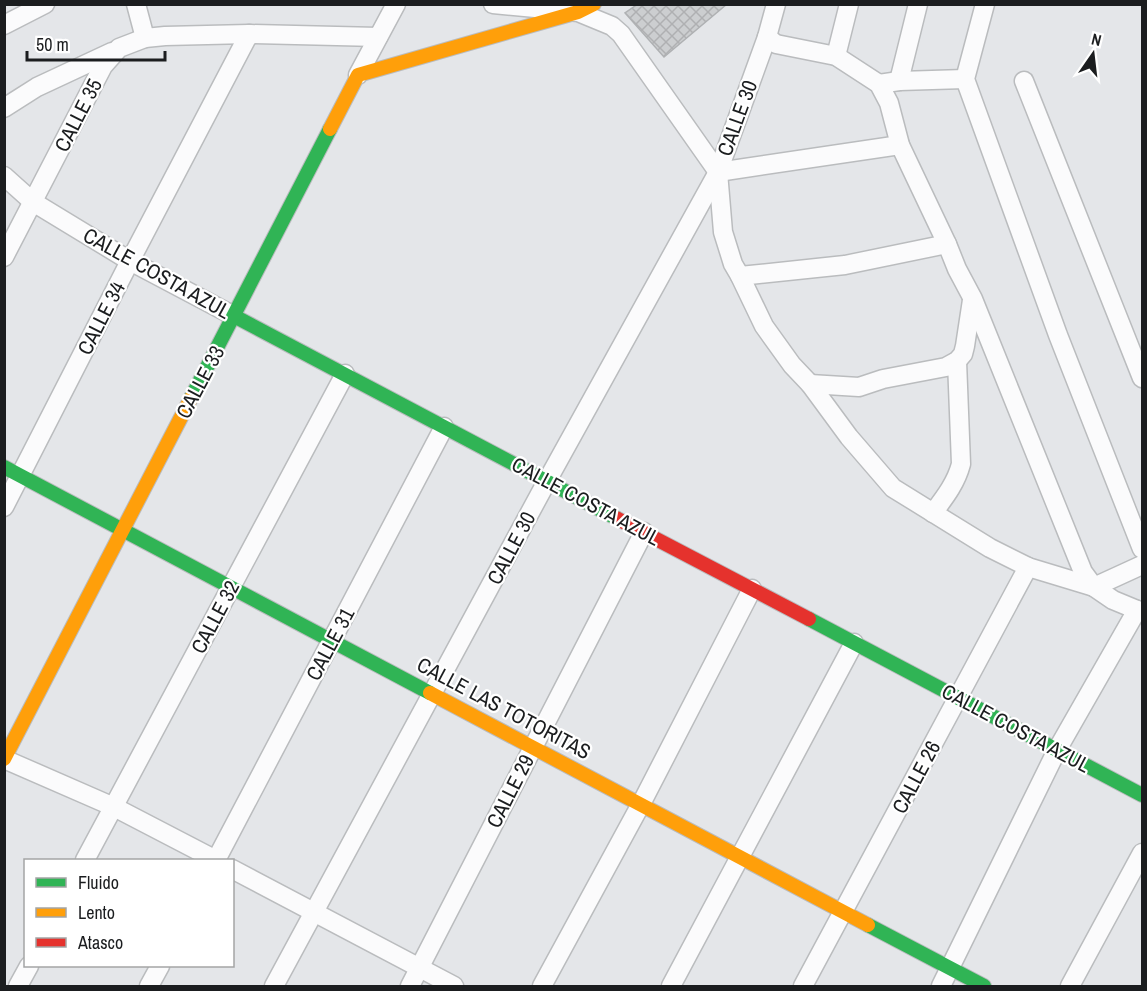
<svg xmlns="http://www.w3.org/2000/svg" width="1147" height="991" viewBox="0 0 1147 991" font-family="'Archivo Narrow',sans-serif">
	<style>
		.building { fill: url(#building-cross-hatch); stroke: #afb1b3; stroke-width: 1.5 }
		.lines { fill: none; stroke-linecap: round; stroke-linejoin: round }
		.street-casing { stroke: #babcbe; stroke-width: 21 }
		.fast-casing { stroke: #babcbe; stroke-width: 16 }
		.slow-casing { stroke: #babcbe; stroke-width: 16 }
		.jam-casing { stroke: #babcbe; stroke-width: 16 }
		.street { stroke: #fbfbfc; stroke-width: 18 }
		.fast { stroke: #30b455; stroke-width: 14 }
		.slow { stroke: #ff9f0a; stroke-width: 14 }
		.jam { stroke: #e5322d; stroke-width: 14 }
		.labels { text-anchor: middle; dominant-baseline: central; stroke-width: 4.5; stroke-linejoin: round; paint-order: stroke }
		.street-label { font-size: 21px; fill: #1b1d1f; stroke: #fff }
	</style>
	<defs>
		<pattern id="building-cross-hatch" width="8" height="8" patternUnits="userSpaceOnUse" patternTransform="scale(1.5)"><rect width="8" height="8" fill="#ccced0"/><path d="M0 0l8 8M0 8l8-8" fill="none" stroke="#afb0b2"/></pattern>
	</defs>
	<rect width="100%" height="100%" fill="#e4e6e9"/>
	<polygon class="building" points="638,4 727,4 664,57 625,13"/>
	<g class="lines">
		<defs>
			<g id="street">
				<polyline points="136,4 145,38"/>
				<polyline points="493,4 578,12 612,26 621,34 718,172 723,232 733,264 740,276 764,326 792,365 810,384 849,437 893,488 990,548 1028,567 1094,587 1142,565"/>
				<polyline points="985,4 965,79 1058,335 1142,549"/>
				<polyline points="4,25 45,4"/>
				<polyline points="767,37 776,44 836,56 879,84 889,103 900,145 947,244 957,269 973,299 1083,572 1094,587 1113,600 1142,612"/>
				<polyline points="836,56 849,4"/>
				<polyline points="358,75 396,4"/>
				<polyline points="899,81 918,4"/>
				<polyline points="1024,81 1142,378"/>
				<polyline points="879,84 899,81 965,79"/>
				<polyline points="4,108 37,87 112,52"/>
				<polyline points="718,172 900,145"/>
				<polyline points="4,176 33,202 130,261 234,316"/>
				<polyline points="4,257 103,66 119,48 145,38 165,36 249,34 378,37"/>
				<polyline points="740,276 845,265 947,244"/>
				<polyline points="810,384 859,387 883,379 946,367 957,361 963,354 965,346 972,300"/>
				<polyline points="4,507 130,261 249,34"/>
				<path d="M933,513C945,497 956,483 961,464L957,361"/>
				<polyline points="4,759 114,807 216,860"/>
				<polyline points="85,860 345,374"/>
				<polyline points="216,860 444,427"/>
				<polyline points="232,869 454,986"/>
				<polyline points="18,986 29,966"/>
				<polyline points="149,986 160,966"/>
				<polyline points="274,986 547,481 718,172 767,37 776,4"/>
				<polyline points="410,986 644,532"/>
				<polyline points="542,986 641,804 752,589"/>
				<polyline points="671,986 854,643"/>
				<polyline points="803,986 1028,567"/>
				<polyline points="941,986 1057,750 1137,610"/>
				<polyline points="1070,986 1142,853"/>
			</g>
			<g id="fast">
				<polyline points="234,316 616,518"/>
				<polyline points="191,398 330,129"/>
				<polyline points="4,467 430,693"/>
				<polyline points="809,619 1142,795"/>
				<polyline points="868,925 984,986"/>
			</g>
			<g id="slow">
				<polyline points="330,129 358,75 578,12 594,4"/>
				<polyline points="430,693 868,925"/>
				<polyline points="4,759 191,398"/>
			</g>
			<polyline id="jam" points="616,518 809,619"/>
		</defs>
		<use href="#street" class="street-casing"/>
		<use href="#fast" class="fast-casing"/>
		<use href="#slow" class="slow-casing"/>
		<use href="#jam" class="jam-casing"/>
		<use href="#street" class="street"/>
		<use href="#fast" class="fast"/>
		<use href="#slow" class="slow"/>
		<use href="#jam" class="jam"/>
	</g>
	<g class="labels">
		<g class="street-label">
			<text transform="translate(78 115) rotate(-63)">CALLE 35</text>
			<text transform="translate(737 118) rotate(-70)">CALLE 30</text>
			<text transform="translate(157 273) rotate(29)">CALLE COSTA AZUL</text>
			<text transform="translate(101 318) rotate(-63)">CALLE 34</text>
			<text transform="translate(200 382) rotate(-62)">CALLE 33</text>
			<text transform="translate(586 501) rotate(28)">CALLE COSTA AZUL</text>
			<text transform="translate(511 548) rotate(-62)">CALLE 30</text>
			<text transform="translate(215 617) rotate(-62)">CALLE 32</text>
			<text transform="translate(330 644) rotate(-62)">CALLE 31</text>
			<text transform="translate(504 708) rotate(28)">CALLE LAS TOTORITAS</text>
			<text transform="translate(1016 728) rotate(28)">CALLE COSTA AZUL</text>
			<text transform="translate(916 777) rotate(-62)">CALLE 26</text>
			<text transform="translate(510 791) rotate(-63)">CALLE 29</text>
		</g>
	</g>
	<rect width="1147" height="991" fill="none" stroke="#1b1d1f" stroke-width="12"/>
	<rect x="24" y="859" width="210" height="108" fill="#ffffff" stroke="#a4a5a5" stroke-width="1.5"/>
	<rect x="36" y="878" width="30" height="9" fill="#30b455" stroke="#a4a5a5" stroke-width="1.5"/>
	<text x="78" y="889" font-size="18" fill="#1b1d1f">Fluido</text>
	<rect x="36" y="908" width="30" height="9" fill="#ff9f0a" stroke="#a4a5a5" stroke-width="1.5"/>
	<text x="78" y="919" font-size="18" fill="#1b1d1f">Lento</text>
	<rect x="36" y="938" width="30" height="9" fill="#e5322d" stroke="#a4a5a5" stroke-width="1.5"/>
	<text x="78" y="949" font-size="18" fill="#1b1d1f">Atasco</text>
	<g transform="translate(1093 54) rotate(14)" stroke="#ffffff" stroke-width="4.5" paint-order="stroke">
	<path d="M0-4.5L10 22L0 15L-10 22Z" fill="#1b1d1f"/>
	<text y="-9" font-size="16" font-weight="bold" text-anchor="middle" fill="#1b1d1f">N</text>
	</g>
	<path d="M27 51v9h138v-9" fill="none" stroke="#1b1d1f" stroke-width="3"/>
	<text x="36" y="51" font-size="18" fill="#1b1d1f" stroke="#ffffff" stroke-width="4.5" paint-order="stroke">50 m</text>
</svg>
